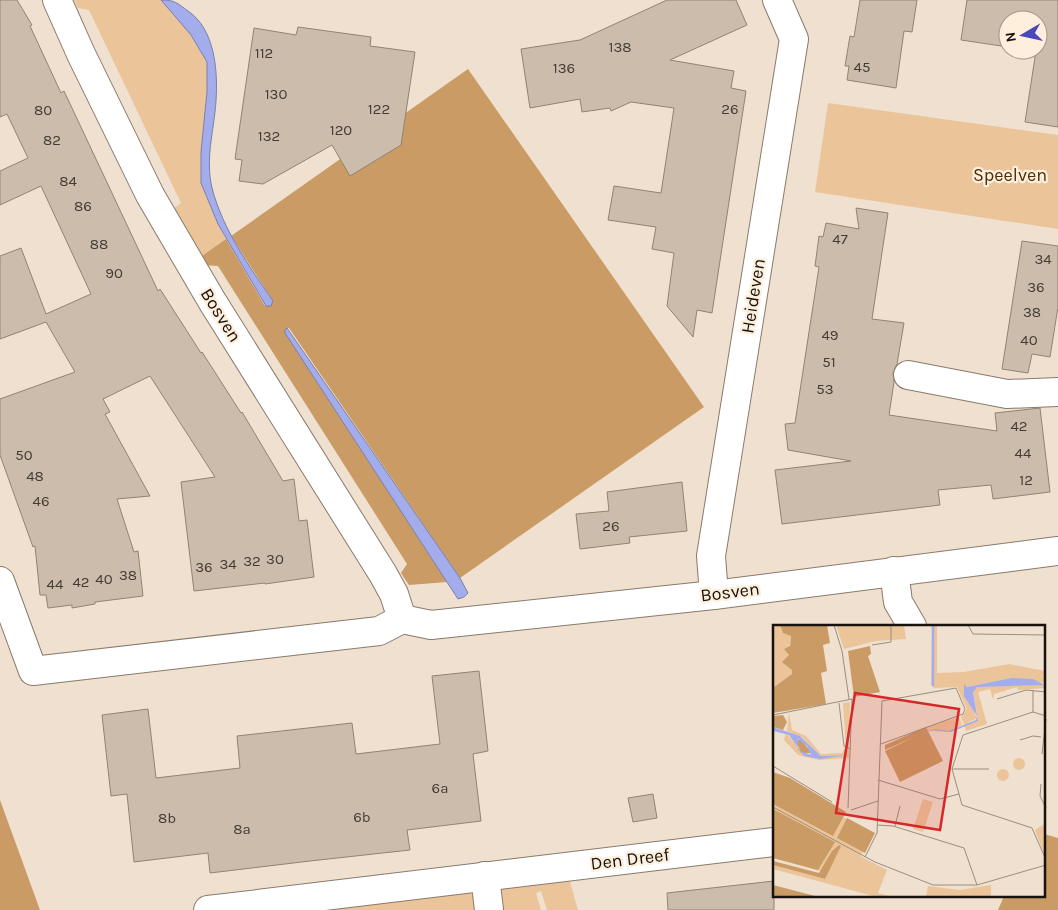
<svg xmlns="http://www.w3.org/2000/svg" width="1058" height="910" viewBox="0 0 1058 910" font-family="Karla,sans-serif">
	<style>
		.green { fill: #ebc49a }
		.forest { fill: #ca9b65 }
		.water { fill: #a4adec; stroke: #7a7ea9 }
		.building { fill: #ccbcac; stroke: #918373 }
		.lines { fill: none; stroke-linecap: round; stroke-linejoin: round }
		.minor-casing { stroke: #897a6b; stroke-width: 30 }
		.minor { stroke: #fff; stroke-width: 28 }
		.labels { text-anchor: middle; dominant-baseline: central; stroke-width: 4.5; stroke-linejoin: round; paint-order: stroke }
		.number-label { font-size: 15px; fill: #443c34 }
		.park-label { font-size: 18px; fill: #4e2e01; stroke: #feeedc }
		.street-label { font-size: 18px; fill: #17120c; stroke: #feeedc }
		.inset-river { fill: none; stroke: #a4adec; stroke-width: 2.5 }
		.inset-road { fill: none; stroke: #998e81; stroke-width: 1 }
		.view { fill: #d62828; fill-opacity: 0.15; stroke: #d62828; stroke-width: 2.5 }
		.inset-edge { fill: none; stroke: #17120c; stroke-width: 2.5 }
	</style>
	<rect width="100%" height="100%" fill="#f0e0cf"/>
	<g class="green">
		<polygon points="74,0 161,0 191,35 207,62 207,92 201,152 201,183 218,224 226,239 199,258 172,210 181,203 89,10 78,8"/>
		<polygon points="828,103 1058,135 1058,229 815,192"/>
		<polygon points="568,875 578,910 547,910 541,891 536,893 541,910 497,910 500,885"/>
		<polygon points="478,887 483,910 265,910"/>
	</g>
	<g class="forest">
		<polygon points="468,69 704,407 460,578 289,328 287,328 285,333 447,582 409,585 401,573 407,564 218,266 203,265 199,258 226,239 265,306 273,301 231,236"/>
		<polygon points="0,800 40,910 0,910"/>
		<polygon points="1044,834 1058,838 1058,910 998,910 1004,896 1044,896"/>
	</g>
	<g class="water">
		<path d="M161,0C175,0 177,3 188,11C215,29 218,71 216,101C214,131 205,158 212,188C223,230 249,266 273,301L271,306H266L218,224L201,183V152L207,92V62L191,35Z"/>
		<path d="M287,328L460,578L468,593C462,599 467,596 458,599L285,333V330Z"/>
	</g>
	<g class="building">
		<polygon points="0,0 17,0 32,25 30,26 61,93 64,91 158,291 160,289 201,353 202,352 241,413 242,412 283,481 294,479 299,521 307,520 314,577 265,584 265,583 194,591 181,482 215,477 150,376 103,399 110,412 105,414 150,496 117,499 134,552 138,551 143,596 95,602 95,604 72,608 72,605 48,608 46,595 40,595 35,546 33,547 0,455 0,399 75,372 46,322 0,339 0,256 21,248 46,314 91,294 41,186 0,205 0,171 28,158 7,114 0,117"/>
		<polygon points="667,0 736,0 747,25 670,60 734,71 731,88 746,91 712,313 697,310 693,337 667,306 674,253 652,249 656,227 608,220 614,186 661,193 674,108 631,102 611,111 610,108 582,112 580,99 530,108 521,49 580,40"/>
		<polygon points="860,0 917,0 912,32 904,31 896,88 847,80 849,66 845,66 850,36 854,37"/>
		<polygon points="967,0 1058,0 1058,127 1025,122 1036,51 1031,50 1038,50 1038,20 1008,20 1008,47 961,40"/>
		<polygon points="298,27 371,37 370,46 415,52 401,145 350,176 332,145 263,184 239,181 242,160 235,159 254,28 296,35"/>
		<polygon points="856,208 888,213 872,319 904,323 897,364 893,373 894,382 889,415 997,431 995,413 1040,408 1050,492 993,499 991,485 938,490 940,505 782,524 775,470 851,461 788,450 785,424 795,423 819,267 815,266 819,236 823,237 826,223 859,229"/>
		<polygon points="1022,241 1058,246 1058,307 1050,357 1032,354 1028,373 1002,369"/>
		<polygon points="682,482 687,531 629,537 630,543 580,549 576,514 609,511 607,492"/>
		<polygon points="479,671 488,751 473,754 481,821 407,830 410,850 310,861 210,873 208,853 134,862 127,794 111,796 102,715 148,709 156,778 240,768 237,736 352,723 356,754 440,744 432,676"/>
		<polygon points="653,794 657,818 633,822 628,798"/>
		<polygon points="774,881 774,910 668,910 667,893"/>
	</g>
	<g class="lines">
		<defs>
			<g id="minor">
				<polyline points="57,0 81,54 150,195 212,301 383,574 394,594 402,619"/>
				<polyline points="908,375 1007,394 1058,392"/>
				<polyline points="894,571 898,602 912,626"/>
				<polyline points="0,581 33,671 379,631 402,619 431,625 714,595 1058,551"/>
				<polyline points="714,595 711,556 794,39 777,0"/>
				<polyline points="485,876 489,910"/>
				<polyline points="208,910 774,842"/>
			</g>
		</defs>
		<use href="#minor" class="minor-casing"/>
		<use href="#minor" class="minor"/>
	</g>
	<g class="labels">
		<g class="number-label">
			<text x="620" y="47">138</text>
			<text x="264" y="53">112</text>
			<text x="862" y="67">45</text>
			<text x="564" y="68">136</text>
			<text x="276" y="94">130</text>
			<text x="379" y="109">122</text>
			<text x="730" y="109">26</text>
			<text x="43" y="110">80</text>
			<text x="341" y="130">120</text>
			<text x="269" y="136">132</text>
			<text x="52" y="140">82</text>
			<text x="68" y="181">84</text>
			<text x="83" y="206">86</text>
			<text x="840" y="239">47</text>
			<text x="99" y="244">88</text>
			<text x="1043" y="259">34</text>
			<text x="114" y="273">90</text>
			<text x="1036" y="287">36</text>
			<text x="1032" y="312">38</text>
			<text x="830" y="335">49</text>
			<text x="1029" y="340">40</text>
			<text x="829" y="362">51</text>
			<text x="825" y="389">53</text>
			<text x="1019" y="426">42</text>
			<text x="1023" y="453">44</text>
			<text x="24" y="455">50</text>
			<text x="35" y="476">48</text>
			<text x="1026" y="480">12</text>
			<text x="41" y="501">46</text>
			<text x="611" y="526">26</text>
			<text x="275" y="559">30</text>
			<text x="252" y="561">32</text>
			<text x="228" y="564">34</text>
			<text x="204" y="567">36</text>
			<text x="128" y="575">38</text>
			<text x="104" y="579">40</text>
			<text x="81" y="582">42</text>
			<text x="55" y="584">44</text>
			<text x="440" y="788">6a</text>
			<text x="362" y="817">6b</text>
			<text x="167" y="818">8b</text>
			<text x="242" y="829">8a</text>
		</g>
		<g class="park-label">
			<text x="1010" y="175">Speelven</text>
		</g>
		<g class="street-label">
			<text transform="translate(753 296) rotate(-81)">Heideven</text>
			<text transform="translate(221 315) rotate(58)">Bosven</text>
			<text transform="translate(730 592) rotate(-7)">Bosven</text>
			<text transform="translate(630 859) rotate(-7)">Den Dreef</text>
		</g>
	</g>
	<g transform="translate(773 625)">
		<rect width="272" height="272" fill="#f0e0cf"/>
		<path d="M0,0H7L9,6L18,11L16,22L45,46L0,63ZM63,0H131L133,14L103,16L71,24ZM159,0H164V48L191,47L236,39L272,46V51H267L272,52V58L238,53L193,62L191,66L204,93L191,100L188,92L194,84L184,62L161,63L158,60ZM233,59H265L272,60V63L245,65L244,62L221,69L220,75L217,64L205,67L214,99L193,106L191,100L205,95L200,65L207,60ZM77,77L76,123H73L70,78ZM16,88L19,105L33,111L48,129L69,128L72,124L76,125V133L46,135L25,130L11,115L13,108L32,131L51,133L71,130L48,131L29,112L14,106ZM186,92L189,100L176,107L155,106L153,102ZM240 139a6 6 0 1 1 12 0a6 6 0 1 1-12 0ZM224 150a6 6 0 1 1 12 0a6 6 0 1 1-12 0ZM0,150L16,155L75,195L90,227L87,231L114,245L105,268L119,272H104L0,244V240L52,254L54,248L0,233ZM150,174L160,177L150,207L140,204ZM272,199V232L262,205ZM218,260V272H153L155,261L187,265Z" fill="#ebc49a"/>
		<path d="M7,0H54L57,18L50,20L54,46L48,48L53,79L0,88V63L19,49V45L9,37L16,30L11,24L17,21L18,11L10,8ZM97,21L98,29L95,31L107,67L81,72L75,26ZM10,90L14,97L10,105L0,102V91ZM153,102L170,136L127,157L112,126L141,112L112,125V120ZM23,115H28L39,128H28ZM0,147L17,153L73,187L60,211L0,179ZM0,184L62,217L45,245L0,233ZM74,193L102,208L92,228L64,213ZM66,220L68,221L52,254L0,240V236L46,248L59,226ZM0,260L46,272H0Z" fill="#ca9b65"/>
		<path d="M238,53L260,54L272,60L204,62L200,67L205,96L178,107L161,105L147,109L162,104L176,106L203,95L204,91L191,71V59L194,62ZM0,102L27,111L48,131L75,130L47,134L31,131L16,110L0,106ZM25,114L34,121L38,130L25,125Z" fill="#a4adec" fill-rule="evenodd"/>
		<path class="inset-river" d="M160,0V61"/>
		<path class="inset-road" d="M61,0L69,26L76,74M195,0L200,9L273,10M99,20L118,17V0M260,65V87M224,74L253,65L273,67M66,78L71,121L77,124M0,90L79,74L75,183M247,115L260,111L268,112M269,129L273,94M0,141L59,177M179,144H216M105,155L167,174L186,169L189,180L259,203L273,235M268,159L267,171L273,183M186,169L179,144L190,110L260,87L273,91M0,182L102,237L160,260H204L273,240M78,185L105,176M104,200L120,201L191,223L204,260M122,201L127,181M92,232L104,208L109,76L183,63L192,84L190,89L108,119"/>
		<path class="view" d="M82,68L186,84L167,205L63,188Z"/>
		<rect width="272" height="272" class="inset-edge"/>
	</g>
	<g transform="translate(1023 35) rotate(261)"><circle r="24" fill="#feeedc" stroke="#a29689"/>
	<path d="M0-4L9 19L0 12L-9 19Z" fill="#4948be"/>
	<text y="-8" font-size="14" font-weight="bold" text-anchor="middle" fill="#17120c">N</text>
	</g>
</svg>
